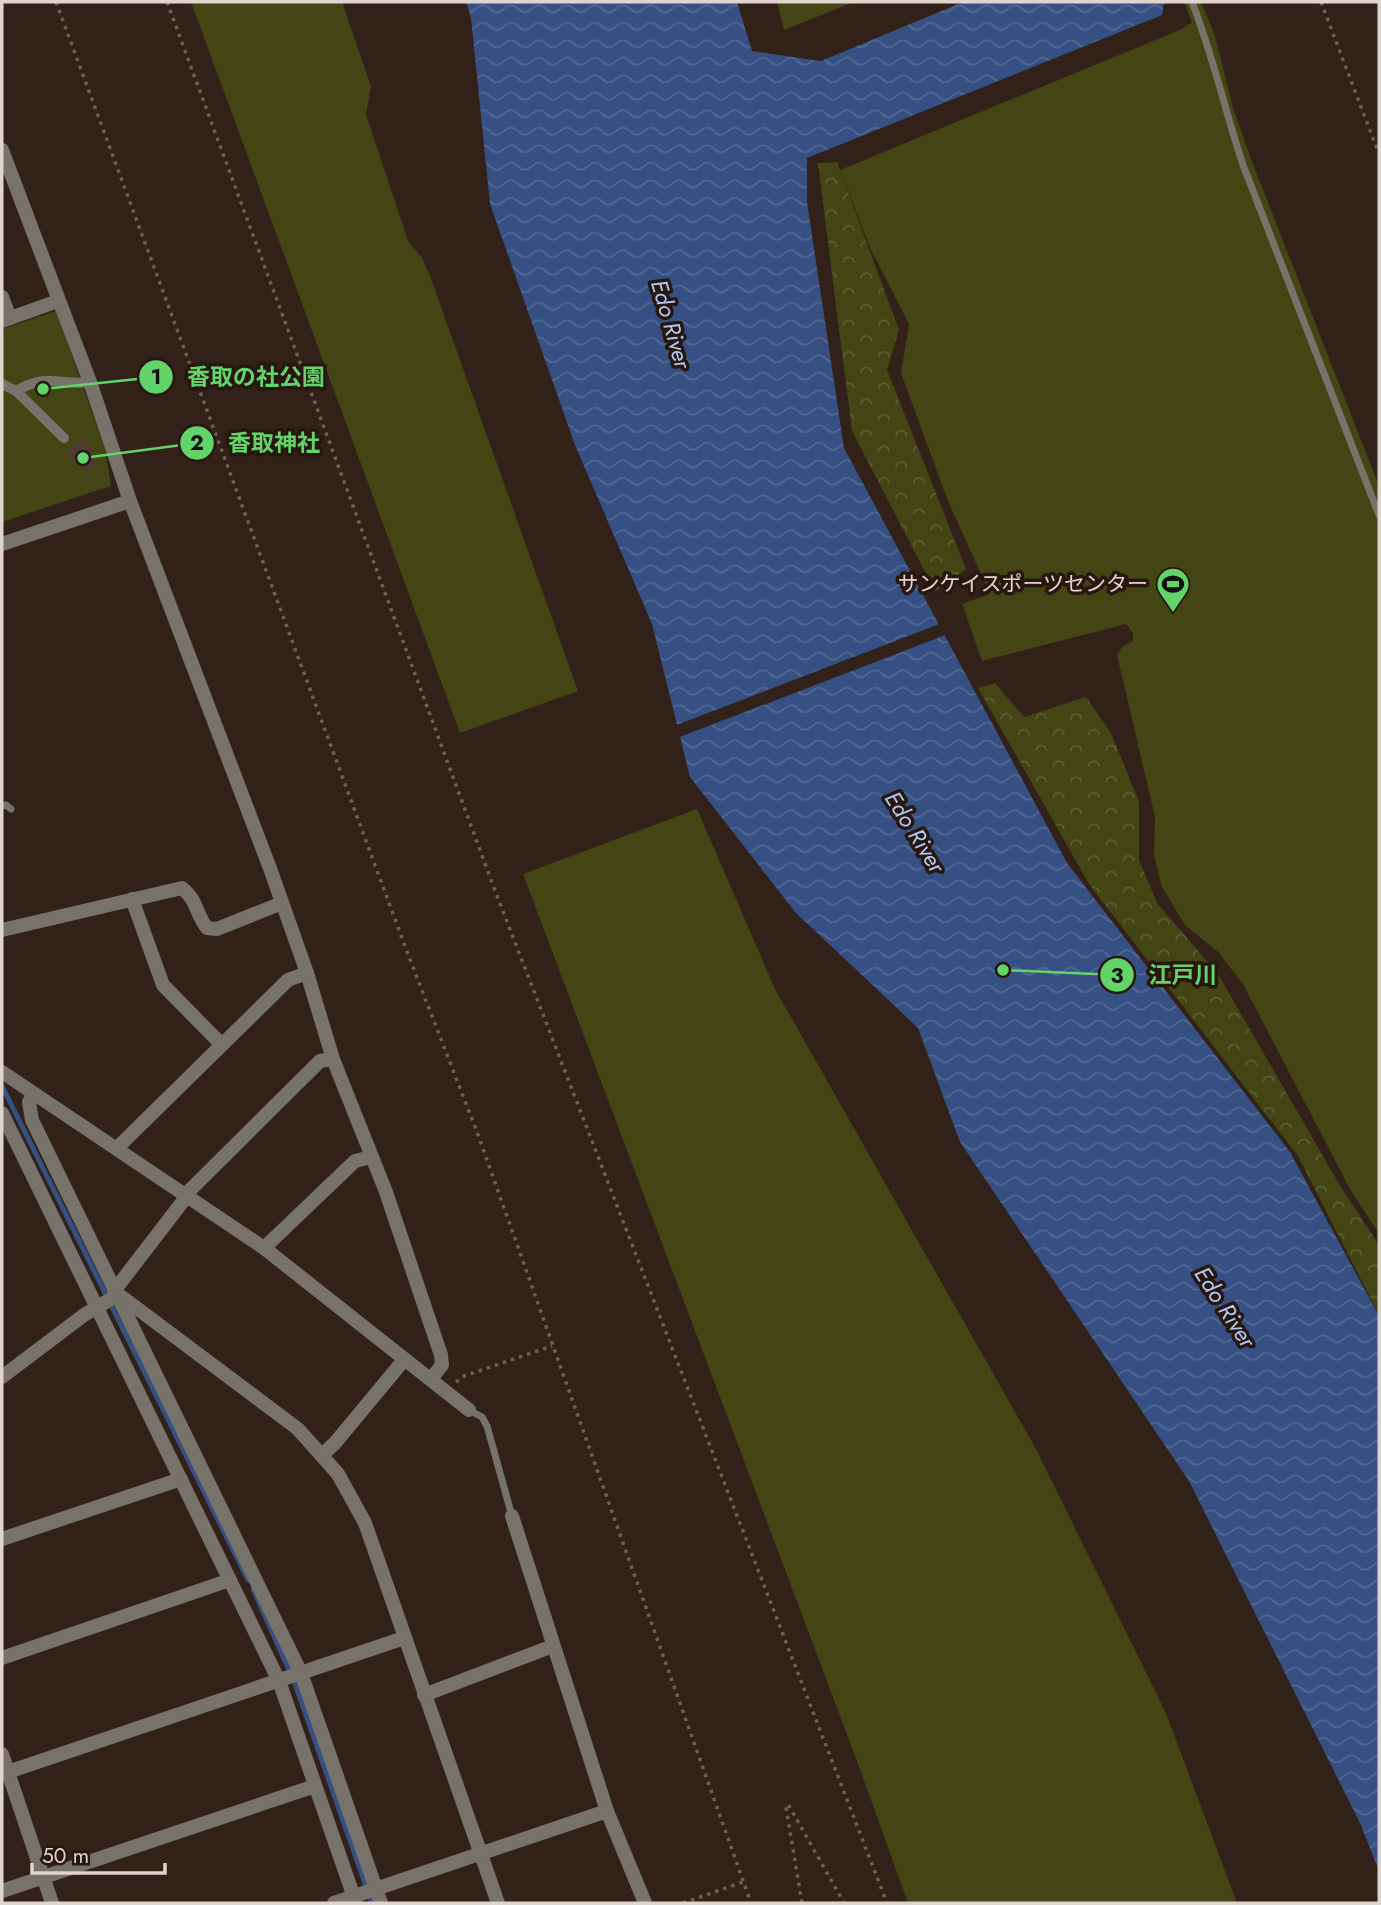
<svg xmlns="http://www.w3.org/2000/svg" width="1381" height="1905" viewBox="0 0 1381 1905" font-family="Jost,'Noto Sans JP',sans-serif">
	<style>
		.green { fill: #434514 }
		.forest { fill: url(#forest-crowns) }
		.water { fill: url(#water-waves) }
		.pier { fill: #322118 }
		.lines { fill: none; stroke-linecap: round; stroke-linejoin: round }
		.stream { stroke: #365083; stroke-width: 5 }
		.building { fill: #4e3b31 }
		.path { stroke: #6d5e56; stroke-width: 3.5; stroke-dasharray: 3.5 5; stroke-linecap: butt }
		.service { stroke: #77736a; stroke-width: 7 }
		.pedestrian { stroke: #77736a; stroke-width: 10 }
		.minor { stroke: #77736a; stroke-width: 14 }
		.labels { text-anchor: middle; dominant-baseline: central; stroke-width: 7; stroke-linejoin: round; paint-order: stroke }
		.poi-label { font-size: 21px; fill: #e0d4ce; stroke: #28170f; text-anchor: end }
		.water-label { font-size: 23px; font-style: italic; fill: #afc8f7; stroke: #28170f }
		.leader { fill: none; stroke: #63d469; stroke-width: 2.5 }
		.callout-dot { fill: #63d469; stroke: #28170f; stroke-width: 2.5 }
		.mark-label { font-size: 21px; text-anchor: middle; font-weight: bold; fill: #111 }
		.callout-label { font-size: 23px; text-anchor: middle; font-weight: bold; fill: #63d469; stroke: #28170f; stroke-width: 7; stroke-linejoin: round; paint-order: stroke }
	</style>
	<defs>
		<pattern id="forest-crowns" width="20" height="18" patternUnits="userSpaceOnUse" patternTransform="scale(1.75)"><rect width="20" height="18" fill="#434514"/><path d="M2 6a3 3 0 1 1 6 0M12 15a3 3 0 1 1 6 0" fill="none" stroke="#5e5f35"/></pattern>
		<pattern id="water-waves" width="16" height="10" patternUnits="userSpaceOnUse" patternTransform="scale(1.75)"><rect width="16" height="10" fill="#365083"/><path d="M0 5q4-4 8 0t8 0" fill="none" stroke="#536893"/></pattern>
	</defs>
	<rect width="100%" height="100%" fill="#322118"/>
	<g class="green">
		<polygon points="191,2 342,2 371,86 366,115 408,241 422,258 430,276 578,691 460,733"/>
		<polygon points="777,2 854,2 784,30"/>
		<polygon points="1184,2 1201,2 1215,36 1233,108 1251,159 1379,486 1379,1234 1350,1189 1243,984 1218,952 1185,925 1162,887 1154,856 1155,817 1117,655 1122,647 1133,641 1133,633 1126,624 982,661 962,604 990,594 948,501 901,373 909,324 871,250 840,170 1182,29 1192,22"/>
		<polygon points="56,311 105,449 111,486 2,522 2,329"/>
		<polygon points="697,809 775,989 1036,1449 1166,1713 1237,1903 908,1903 857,1761 523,874"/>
	</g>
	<g class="forest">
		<polygon points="837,162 899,330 887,370 966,569 935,591 852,431 818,163"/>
		<polygon points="995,683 1024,717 1086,697 1111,733 1139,802 1139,860 1157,903 1218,974 1339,1184 1379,1245 1379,1315 1298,1156 1089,884 978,688"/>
	</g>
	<polygon class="water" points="466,2 737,2 752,51 821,61 963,2 1164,2 1162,15 807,158 807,202 844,448 1067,863 1290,1152 1379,1316 1379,1871 1360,1823 1189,1481 960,1142 918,1028 796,913 690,777 652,624 575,445 490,204 471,18"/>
	<polygon class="pier" points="942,623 948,634 677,738 674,726"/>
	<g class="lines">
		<g class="stream">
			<polyline points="2,1086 248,1580"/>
			<polyline points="253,1589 294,1681 372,1903"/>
		</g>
	</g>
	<polygon class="building" points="81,437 93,450 91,454 98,464 87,473 80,463 76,465 66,453"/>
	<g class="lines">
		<g class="path">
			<polyline points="56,2 406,949 477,1132 751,1903"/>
			<polyline points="167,2 494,888 887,1903"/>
			<polyline points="1321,2 1379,154"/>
			<polyline points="456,1382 464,1376 552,1346"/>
			<polyline points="683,1903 743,1882"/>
			<polyline points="802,1903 786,1807 788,1804 844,1903"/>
		</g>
		<g class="service">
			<path d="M1192,2C1213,55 1225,111 1243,165L1379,515"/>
			<polyline points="2,806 6,805 11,809"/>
			<polyline points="469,1410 482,1417 487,1426 512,1516"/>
		</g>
		<g class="pedestrian">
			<polyline points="2,384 16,391 64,438"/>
			<path d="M16,391C49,372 57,386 90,382"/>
		</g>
		<g class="minor">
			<polyline points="2,150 90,382 130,501 271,871 307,973 333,1059 386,1192 441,1355 442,1365 431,1379"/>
			<polyline points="2,297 10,318"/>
			<polyline points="2,321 58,301"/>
			<polyline points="2,544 130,501"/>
			<polyline points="132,899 163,985 221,1044"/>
			<path d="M2,930L182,888C198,901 195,913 207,928L217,929L282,903"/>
			<polyline points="2,1072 264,1248 469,1410"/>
			<polyline points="34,1094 29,1102 32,1120 301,1673 381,1903"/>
			<polyline points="2,1113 279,1681 356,1903"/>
			<polyline points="117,1148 288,980 307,973"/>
			<polyline points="185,1195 320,1061 333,1059"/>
			<polyline points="187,1196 114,1291 298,1429 338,1474 365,1523 498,1903"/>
			<polyline points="264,1248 355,1161 371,1157"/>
			<polyline points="2,1377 84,1315 116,1296"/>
			<polyline points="323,1454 335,1443 403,1361"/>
			<polyline points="512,1516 607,1811 645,1903"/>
			<polyline points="2,1539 181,1479"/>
			<polyline points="2,1658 230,1580"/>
			<polyline points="424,1695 553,1646"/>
			<polyline points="2,1754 52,1903"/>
			<polyline points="2,1774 404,1638"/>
			<polyline points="2,1891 315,1786"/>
			<polyline points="334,1903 607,1811"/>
		</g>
	</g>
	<defs>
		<symbol id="stadium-pin" viewBox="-11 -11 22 30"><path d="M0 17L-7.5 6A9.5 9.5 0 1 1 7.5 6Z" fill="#63d469" stroke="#28170f"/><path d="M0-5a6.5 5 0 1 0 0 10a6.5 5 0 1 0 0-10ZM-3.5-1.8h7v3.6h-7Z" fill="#111"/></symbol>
	</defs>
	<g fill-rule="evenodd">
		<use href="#stadium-pin" x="1154" y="565" width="38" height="52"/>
	</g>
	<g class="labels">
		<g class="poi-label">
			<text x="1148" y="584">サンケイスポーツセンター</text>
		</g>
		<g class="water-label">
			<text transform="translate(671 324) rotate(74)">Edo River</text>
			<text transform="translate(915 832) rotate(58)">Edo River</text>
			<text transform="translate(1225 1307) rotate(57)">Edo River</text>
		</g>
	</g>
	<path class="leader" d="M43 389L156 377M83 458L197 443M1003 970L1117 975"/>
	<g class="callout-dot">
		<circle cx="43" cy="389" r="7"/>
		<circle cx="83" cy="458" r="7"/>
		<circle cx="1003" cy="970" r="7"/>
		<circle cx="156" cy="377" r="18"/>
		<circle cx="197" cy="443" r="18"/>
		<circle cx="1117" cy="975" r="18"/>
	</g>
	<g class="mark-label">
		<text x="156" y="384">1</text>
		<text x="197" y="450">2</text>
		<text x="1117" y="983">3</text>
	</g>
	<g class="callout-label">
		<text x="256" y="385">香取の社公園</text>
		<text x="274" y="451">香取神社</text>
		<text x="1183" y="983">江戸川</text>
	</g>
	<rect width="1381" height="1905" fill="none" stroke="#e0d4ce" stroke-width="7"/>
	<path d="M32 1863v10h133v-10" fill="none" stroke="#e0d4ce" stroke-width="3.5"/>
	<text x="42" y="1863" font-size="21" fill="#e0d4ce" stroke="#28170f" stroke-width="5" paint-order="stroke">50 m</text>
</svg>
